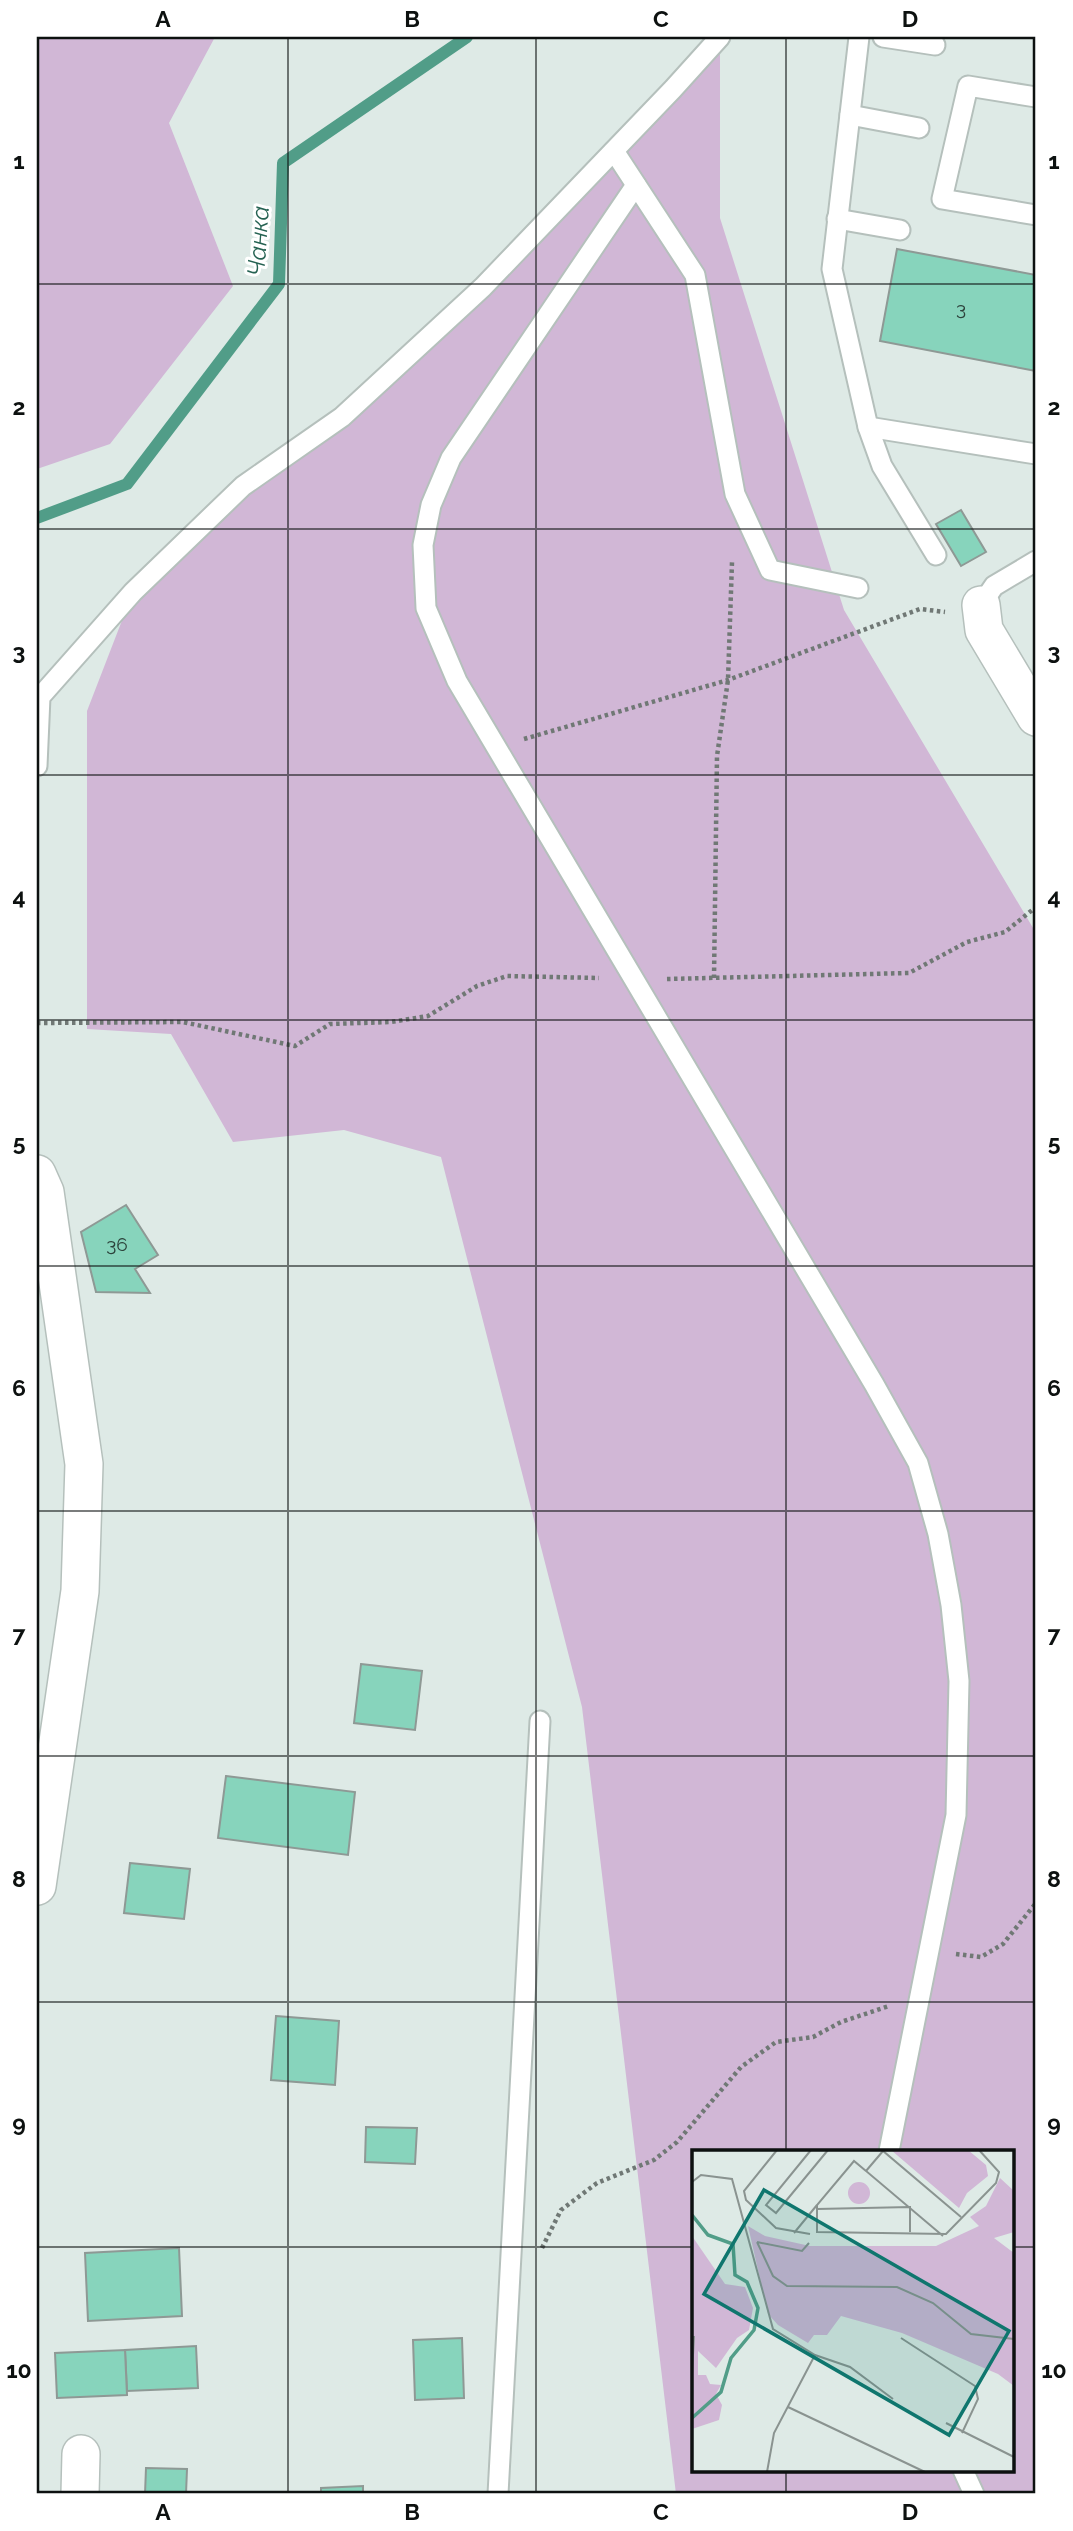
<svg xmlns="http://www.w3.org/2000/svg" width="1073" height="2531" viewBox="0 0 1073 2531" font-family="Raleway,sans-serif">
	<style>
		.green { fill: #d1b7d6; fill-rule: evenodd }
		.lines { fill: none; stroke-linecap: round; stroke-linejoin: round }
		.stream { stroke: #519d88; stroke-width: 12 }
		.building { fill: #87d4bc; stroke: #8e9995; stroke-width: 2 }
		.lane-casing { stroke: #b5c0bc; stroke-width: 23 }
		.street-casing { stroke: #b5c0bc; stroke-width: 40 }
		.path { stroke: #707875; stroke-width: 4.5; stroke-dasharray: 3.5 3.5; stroke-linecap: butt }
		.lane { stroke: #fff; stroke-width: 19 }
		.street { stroke: #fff; stroke-width: 37 }
		.grid { fill: none; stroke: #0d1110; stroke-width: 2; stroke-opacity: 0.55 }
		.labels { text-anchor: middle; dominant-baseline: central; stroke-width: 6; stroke-linejoin: round; paint-order: stroke }
		.number-label { font-size: 19px; fill: #2c423b }
		.water-label { font-size: 24px; font-style: italic; fill: #256252; stroke: #fff }
		.inset-river { fill: none; stroke: #519d88; stroke-width: 3.5 }
		.inset-road { fill: none; stroke: #8a9390; stroke-width: 2 }
		.view { fill: #0f766e; fill-opacity: 0.15; stroke: #0f766e; stroke-width: 3.5 }
		.inset-edge { fill: none; stroke: #0d1110; stroke-width: 3.5 }
		.neatline { fill: none; stroke: #0d1110; stroke-width: 2.5 }
		.grid-label { font-size: 23px; text-anchor: middle; font-weight: bold; fill: #0d1110 }
	</style>
	<rect width="100%" height="100%" fill="#deeae6"/>
	<g class="green">
		<polygon points="37,37 215,37 169,123 233,286 110,444 37,469"/>
		<path d="M720,37V218L844,610L1036,933V2494H676L582,1707L441,1157L344,1130L233,1142L171,1034L87,1029V711L133,592L243,486L342,417ZM693,2151H1012V2470H693Z"/>
	</g>
	<g class="lines">
		<polyline class="stream" points="37,518 127,484 279,284 283,163 467,37"/>
	</g>
	<g class="building">
		<polygon points="897,249 1036,275 1036,371 880,341"/>
		<polygon points="961,510 986,552 961,566 936,524"/>
		<polygon points="126,1205 158,1255 135,1269 150,1293 96,1292 81,1232"/>
		<polygon points="361,1664 422,1671 415,1730 354,1723"/>
		<polygon points="226,1776 355,1792 348,1855 218,1838"/>
		<polygon points="130,1863 190,1869 184,1919 124,1913"/>
		<polygon points="276,2016 339,2021 335,2085 271,2080"/>
		<polygon points="366,2127 417,2128 415,2164 365,2162"/>
		<polygon points="179,2248 182,2316 88,2321 85,2253"/>
		<polygon points="462,2338 464,2398 415,2400 413,2340"/>
		<polygon points="196,2346 198,2388 127,2391 125,2350"/>
		<polygon points="125,2350 127,2395 57,2398 55,2353"/>
		<polygon points="146,2468 187,2469 186,2494 145,2494"/>
		<polygon points="363,2486 363,2494 321,2494 321,2488"/>
	</g>
	<g class="lines">
		<defs>
			<g id="lane">
				<polyline points="859,37 832,269 868,427 882,466 936,555"/>
				<polyline points="883,37 935,45"/>
				<polyline points="1036,97 968,86 942,199 1036,215"/>
				<polyline points="850,115 919,128"/>
				<polyline points="614,151 695,275 735,494 770,570 858,588"/>
				<polyline points="636,185 451,458 431,505 423,545 426,608 457,681 874,1384 918,1463 938,1534 951,1605 959,1681 956,1815 889,2151"/>
				<polyline points="837,219 900,230"/>
				<polyline points="868,427 1036,454"/>
				<polyline points="981,605 994,586 1036,561"/>
				<polyline points="37,766 40,697 133,592 243,486 342,417 483,287 673,89 720,37"/>
				<polyline points="963,2470 974,2494"/>
				<polyline points="498,2494 540,1721"/>
			</g>
			<g id="street">
				<polyline points="981,605 984,630 1036,717"/>
				<polyline points="37,1174 45,1192 84,1464 80,1591 37,1886"/>
				<polyline points="80,2494 81,2454"/>
			</g>
		</defs>
		<use href="#lane" class="lane-casing"/>
		<use href="#street" class="street-casing"/>
		<g class="path">
			<polyline points="524,739 728,680 920,609 945,612"/>
			<polyline points="714,978 717,756 728,680 732,562"/>
			<polyline points="667,979 909,973 967,942 1005,932 1036,907"/>
			<polyline points="37,1023 183,1022 295,1046 330,1024 391,1022 428,1016 477,986 507,976 599,978"/>
			<polyline points="956,1954 981,1957 1003,1944 1036,1903"/>
			<polyline points="542,2248 561,2210 597,2183 654,2160 677,2142 741,2067 776,2042 813,2037 841,2022 889,2006"/>
		</g>
		<use href="#lane" class="lane"/>
		<use href="#street" class="street"/>
	</g>
	<path class="grid" d="M288,37V2494M536,37V2494M786,37V2151M37,284H1036M37,529H1036M37,775H1036M37,1020H1036M37,1266H1036M37,1511H1036M37,1756H1036M37,2002H1036M37,2247H693M1012,2247H1036M786,2470V2494"/>
	<g class="labels">
		<g class="number-label">
			<text x="961" y="308">3</text>
			<text x="117" y="1244">36</text>
		</g>
		<g class="water-label">
			<text transform="translate(258 241) rotate(-86)">Чанка</text>
		</g>
	</g>
	<g transform="translate(692 2150)">
		<rect width="322" height="322" fill="#deeae6"/>
		<path d="M199,0H276L294,15L296,26L275,43L267,58ZM308,28L322,41V82L302,88L322,103V236L306,224L210,183L149,166L135,185H122L116,193L86,175L76,164L56,76L73,86L118,96H244L287,76L278,67L294,56ZM156 43a11 11 0 1 1 22 0a11 11 0 1 1-22 0ZM0,86L33,134L53,137L61,158L57,180L45,188L24,218L6,201V225H14L18,234L29,235L24,244L30,255L27,270L0,279Z" fill="#d1b7d6"/>
		<path class="inset-river" d="M0,65L16,85L41,94L43,125L55,132L66,158L62,180L39,208L29,242L0,268"/>
		<path class="inset-road" d="M85,0L52,41L54,50L84,78L118,84M119,0L74,55L84,63L136,0M174,21L162,11L125,55V82L254,84L304,33L307,22L287,0M0,32L9,25L40,29L81,179L123,205L158,217L201,249M125,59L218,57V82M102,83L125,55M251,86L174,21L191,1L269,67M65,92L81,126L95,136L205,137L241,153L279,184L322,189M65,92L110,101L117,93M209,188L283,236L286,249L270,283M0,224L2,186M96,257L233,322M254,273L322,307M75,322L82,283L123,205"/>
		<path class="view" d="M72,40L317,181L257,285L12,144Z"/>
		<rect width="322" height="322" class="inset-edge"/>
	</g>
	<rect width="1073" height="2531" fill="none" stroke="#ffffff" stroke-width="77"/>
	<rect x="38" y="38" width="996" height="2454" class="neatline"/>
	<g class="grid-label">
		<text x="163" y="27">A</text>
		<text x="412" y="27">B</text>
		<text x="661" y="27">C</text>
		<text x="910" y="27">D</text>
		<text x="19" y="169">1</text>
		<text x="1054" y="169">1</text>
		<text x="19" y="415">2</text>
		<text x="1054" y="415">2</text>
		<text x="19" y="660">3</text>
		<text x="1054" y="660">3</text>
		<text x="19" y="905">4</text>
		<text x="1054" y="905">4</text>
		<text x="19" y="1151">5</text>
		<text x="1054" y="1151">5</text>
		<text x="19" y="1396">6</text>
		<text x="1054" y="1396">6</text>
		<text x="19" y="1642">7</text>
		<text x="1054" y="1642">7</text>
		<text x="19" y="1887">8</text>
		<text x="1054" y="1887">8</text>
		<text x="19" y="2132">9</text>
		<text x="1054" y="2132">9</text>
		<text x="19" y="2378">10</text>
		<text x="1054" y="2378">10</text>
		<text x="163" y="2520">A</text>
		<text x="412" y="2520">B</text>
		<text x="661" y="2520">C</text>
		<text x="910" y="2520">D</text>
	</g>
</svg>
